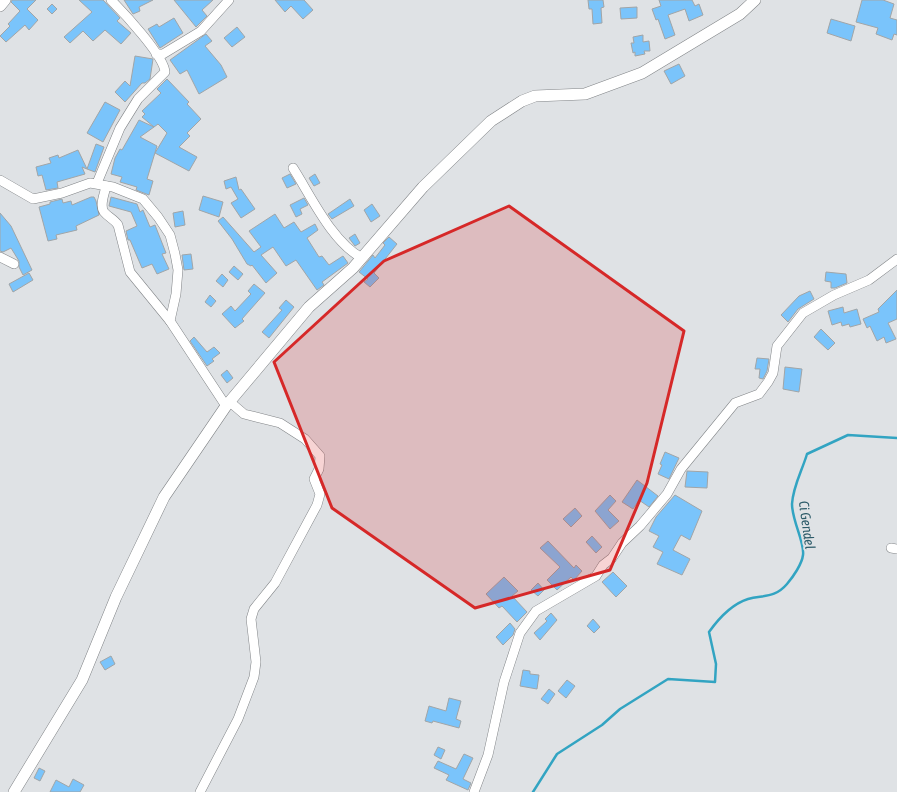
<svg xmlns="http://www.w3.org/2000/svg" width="897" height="792" viewBox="0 0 897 792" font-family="'Asap Condensed',sans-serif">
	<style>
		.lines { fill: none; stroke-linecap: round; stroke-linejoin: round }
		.stream { stroke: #32a4c2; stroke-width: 2.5 }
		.building { fill: #7ac4fb; stroke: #a1a5a7 }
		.minor-casing { stroke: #818487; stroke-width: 10 }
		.tertiary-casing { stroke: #818487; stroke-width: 12 }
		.minor { stroke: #fff; stroke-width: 9 }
		.tertiary { stroke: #fff; stroke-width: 11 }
		.marked { fill: #d62828; fill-opacity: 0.2; stroke: #d62828; stroke-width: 3; stroke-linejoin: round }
		.labels { text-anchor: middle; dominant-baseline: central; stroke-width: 4; stroke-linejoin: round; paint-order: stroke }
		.water-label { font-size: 14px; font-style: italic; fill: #2e5c6a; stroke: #dfe2e5 }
	</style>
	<rect width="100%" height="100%" fill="#dfe2e5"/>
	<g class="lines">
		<path class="stream" d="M533,792L557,754L602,725L620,709L668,679L715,682L716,664L709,632C719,618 732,604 748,599C764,595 775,598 787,584C793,577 802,564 803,555C805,543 792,521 792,504C793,486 802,471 807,454L848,435L897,438"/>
	</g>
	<g class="building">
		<polygon points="12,0 36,0 27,9 38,20 29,30 25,25 6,42 0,36 10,26 8,24 20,11 11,2"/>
		<polygon points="79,0 103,0 120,18 117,21 131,33 121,44 105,30 93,41 83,31 70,43 64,37 92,12"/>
		<polygon points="124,0 153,0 139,7 140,11 133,14"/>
		<polygon points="174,0 213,0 202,10 207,16 196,27"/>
		<polygon points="275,0 304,0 313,10 303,19 291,6 285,12"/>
		<polygon points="588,0 603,0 604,7 601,8 602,23 593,24 592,9 589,9"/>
		<polygon points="659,0 692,0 695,6 699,4 703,15 689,21 685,9 668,15 675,35 665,39 658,19 656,20 652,9 661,6"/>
		<polygon points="862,0 883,0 894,4 890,18 897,20 897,35 894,34 892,40 876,34 878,28 856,22"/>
		<polygon points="52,4 57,9 52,14 47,9"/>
		<polygon points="637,7 637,18 621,19 620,8"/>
		<polygon points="174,18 183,33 160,48 148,29 157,24 159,27"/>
		<polygon points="831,19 855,26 851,41 827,33"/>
		<polygon points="237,27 245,37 232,47 224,38"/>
		<polygon points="206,34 212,41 205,46 221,65 227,77 199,94 187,70 180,74 170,60"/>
		<polygon points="643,35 643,42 649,41 650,51 644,51 645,54 635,56 635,52 633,53 631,43 634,43 633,37"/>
		<polygon points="135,56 153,59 150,79 145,83 142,83 125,102 115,92 125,81 130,86"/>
		<polygon points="679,64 685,76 671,84 664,71"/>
		<polygon points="167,79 189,102 187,104 201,119 187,133 190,136 179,147 197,157 189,171 155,153 167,133 158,124 154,127 142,117 145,114 142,111 161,93 157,89"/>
		<polygon points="105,102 120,110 103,142 87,133"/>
		<polygon points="139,120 154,127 140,137 157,146 147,179 153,181 149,195 136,190 137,187 120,182 122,177 111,174 115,158 120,149 122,150"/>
		<polygon points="96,144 104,147 95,172 87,169"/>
		<polygon points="78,150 87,169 82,167 85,174 57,182 58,188 46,190 42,175 38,176 36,167 51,163 49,158 58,155 59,158"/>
		<polygon points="290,174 296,184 287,188 282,178"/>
		<polygon points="315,174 320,183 314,186 309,178"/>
		<polygon points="236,177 239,190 241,189 255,209 241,218 231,203 238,199 231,187 226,189 224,181"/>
		<polygon points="203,196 223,202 219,217 199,210"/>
		<polygon points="91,197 94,197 96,201 99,215 76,226 77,230 56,235 57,239 48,241 39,207 50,204 50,202 62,199 63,203 71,201 72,205"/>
		<polygon points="111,197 137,204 140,212 143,210 150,227 155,225 166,253 162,254 169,269 157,274 152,264 142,268 130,240 128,240 126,231 137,226 131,212 109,206"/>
		<polygon points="304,198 308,205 300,209 302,214 296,217 290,205"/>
		<polygon points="350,199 354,206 332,219 328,214"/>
		<polygon points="372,204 380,216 371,222 364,210"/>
		<polygon points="183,211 185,225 175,227 173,213"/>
		<polygon points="0,213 11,226 32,270 23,275 19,267 19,261 11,248 3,252 0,251"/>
		<polygon points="275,214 284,228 294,222 301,232 315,224 318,230 307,238 319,257 322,256 329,265 343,256 348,263 322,282 324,285 317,290 296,260 286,266 273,247 261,255 277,273 266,283 252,265 251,266 247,264 232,239 218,221 223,217 254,252 261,247 249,231"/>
		<polygon points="355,234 360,243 355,246 349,238"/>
		<polygon points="389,237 397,244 374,273 379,278 370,287 364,282 368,279 359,272 373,255 375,258 385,245 383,243"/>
		<polygon points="191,254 193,269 184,270 182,255"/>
		<polygon points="234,266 243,274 238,280 229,272"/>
		<polygon points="826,272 846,274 847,283 835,288 831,288 831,282 825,281"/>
		<polygon points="29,273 33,280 13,292 9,284"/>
		<polygon points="222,274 228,280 223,287 216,281"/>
		<polygon points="254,284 265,293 242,319 244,321 235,328 222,314 231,306 235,311 251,294 248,291"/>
		<polygon points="897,290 897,319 888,323 896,339 886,343 884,337 877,341 870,326 867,328 863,319 879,312 878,309"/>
		<polygon points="810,291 814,299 798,309 788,322 781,315 799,296"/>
		<polygon points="210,295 216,301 211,307 205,302"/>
		<polygon points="286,300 294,307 269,338 262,332 282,310 279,308"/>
		<polygon points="843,307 844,313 857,309 861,324 850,327 849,324 842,326 841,322 832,325 828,311"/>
		<polygon points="821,329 835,343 828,350 814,337"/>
		<polygon points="194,337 207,352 214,347 220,353 212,359 214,361 207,366 190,341"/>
		<polygon points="757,358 769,359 767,371 763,379 759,378 760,369 755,369"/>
		<polygon points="785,367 802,369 799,392 783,389"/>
		<polygon points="227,370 233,378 227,383 221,375"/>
		<polygon points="665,452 679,458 669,479 658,474 662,465 660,464"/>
		<polygon points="687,471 708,472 707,488 685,487"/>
		<polygon points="637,480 658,496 649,507 639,500 633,509 622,502"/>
		<polygon points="610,495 616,501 608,510 619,521 610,529 595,511"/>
		<polygon points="675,495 702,511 690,540 681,535 673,550 690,559 682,575 657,564 663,552 653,547 659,536 649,531 656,517"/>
		<polygon points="575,508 582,516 571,527 563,519"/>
		<polygon points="592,536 602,547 596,553 586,542"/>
		<polygon points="548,541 574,568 576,565 582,571 574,580 571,577 557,590 547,580 560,567 540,548"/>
		<polygon points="613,572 627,586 616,597 602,582"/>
		<polygon points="504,577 518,591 512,596 527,612 517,622 502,606 499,608 486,594"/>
		<polygon points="538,583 544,590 538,596 531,590"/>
		<polygon points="551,613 557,620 540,640 534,633 547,621 545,619"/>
		<polygon points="593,619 600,627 594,633 587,626"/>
		<polygon points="510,623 515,629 513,635 503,645 496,637"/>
		<polygon points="111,656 115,664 105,670 100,662"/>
		<polygon points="523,670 530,671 530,674 539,675 537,689 520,686"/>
		<polygon points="567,680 575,686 566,698 558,691"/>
		<polygon points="549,689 555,694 548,704 541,699"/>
		<polygon points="449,698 461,701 456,719 461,721 459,728 433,721 432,723 425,721 429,706 446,711"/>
		<polygon points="438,747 445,750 441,759 434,755"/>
		<polygon points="464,754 473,758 463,779 471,783 468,790 446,780 449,775 434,768 438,761 456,769"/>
		<polygon points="39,768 45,771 40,781 34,778"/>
		<polygon points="73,779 84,785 80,792 50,792 56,780 69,787"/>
	</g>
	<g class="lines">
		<defs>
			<g id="minor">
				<polyline points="156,54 163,54 201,31 229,0"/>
				<path d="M293,168C311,196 332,242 362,258"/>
				<polyline points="0,180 33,199 62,193 90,183 113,187 143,199 158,217 170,235 175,254 178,270 176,294 170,321 226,406"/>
				<path d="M97,183L120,128L138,99L165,72C164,56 124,13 111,0"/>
				<path d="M106,186C105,193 99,205 104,212C108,217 114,219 118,225L130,272L170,321"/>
				<polyline points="0,257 14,264"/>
				<polyline points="891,548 897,549"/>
				<polyline points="200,792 238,719 254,677 256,662 251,619 254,609 275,583 317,505 320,494 314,479 319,469 320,456 305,439 280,423 244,414 230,402"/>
				<polyline points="474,792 488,755 504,682 520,633 536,611 596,576 603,565 612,558 622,543 640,526 667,494 681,469 735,403 759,394 768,382 773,373 777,346 803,313 834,295 869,280 897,259"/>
			</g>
			<g id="tertiary">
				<polyline points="0,6 5,0"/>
				<polyline points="14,792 82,680 116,597 164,497 226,406 309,307 353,268 423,187 491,121 522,101 535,96 585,94 642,73 740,14 755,0"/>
			</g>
		</defs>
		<use href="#minor" class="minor-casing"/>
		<use href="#tertiary" class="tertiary-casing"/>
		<use href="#minor" class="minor"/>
		<use href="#tertiary" class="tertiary"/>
	</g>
	<path class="marked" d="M509,206L684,331L647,483L610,570L475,608L332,508L274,362L384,261Z"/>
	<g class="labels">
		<g class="water-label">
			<text transform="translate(807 525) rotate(82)">Ci Gendel</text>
		</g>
	</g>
</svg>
